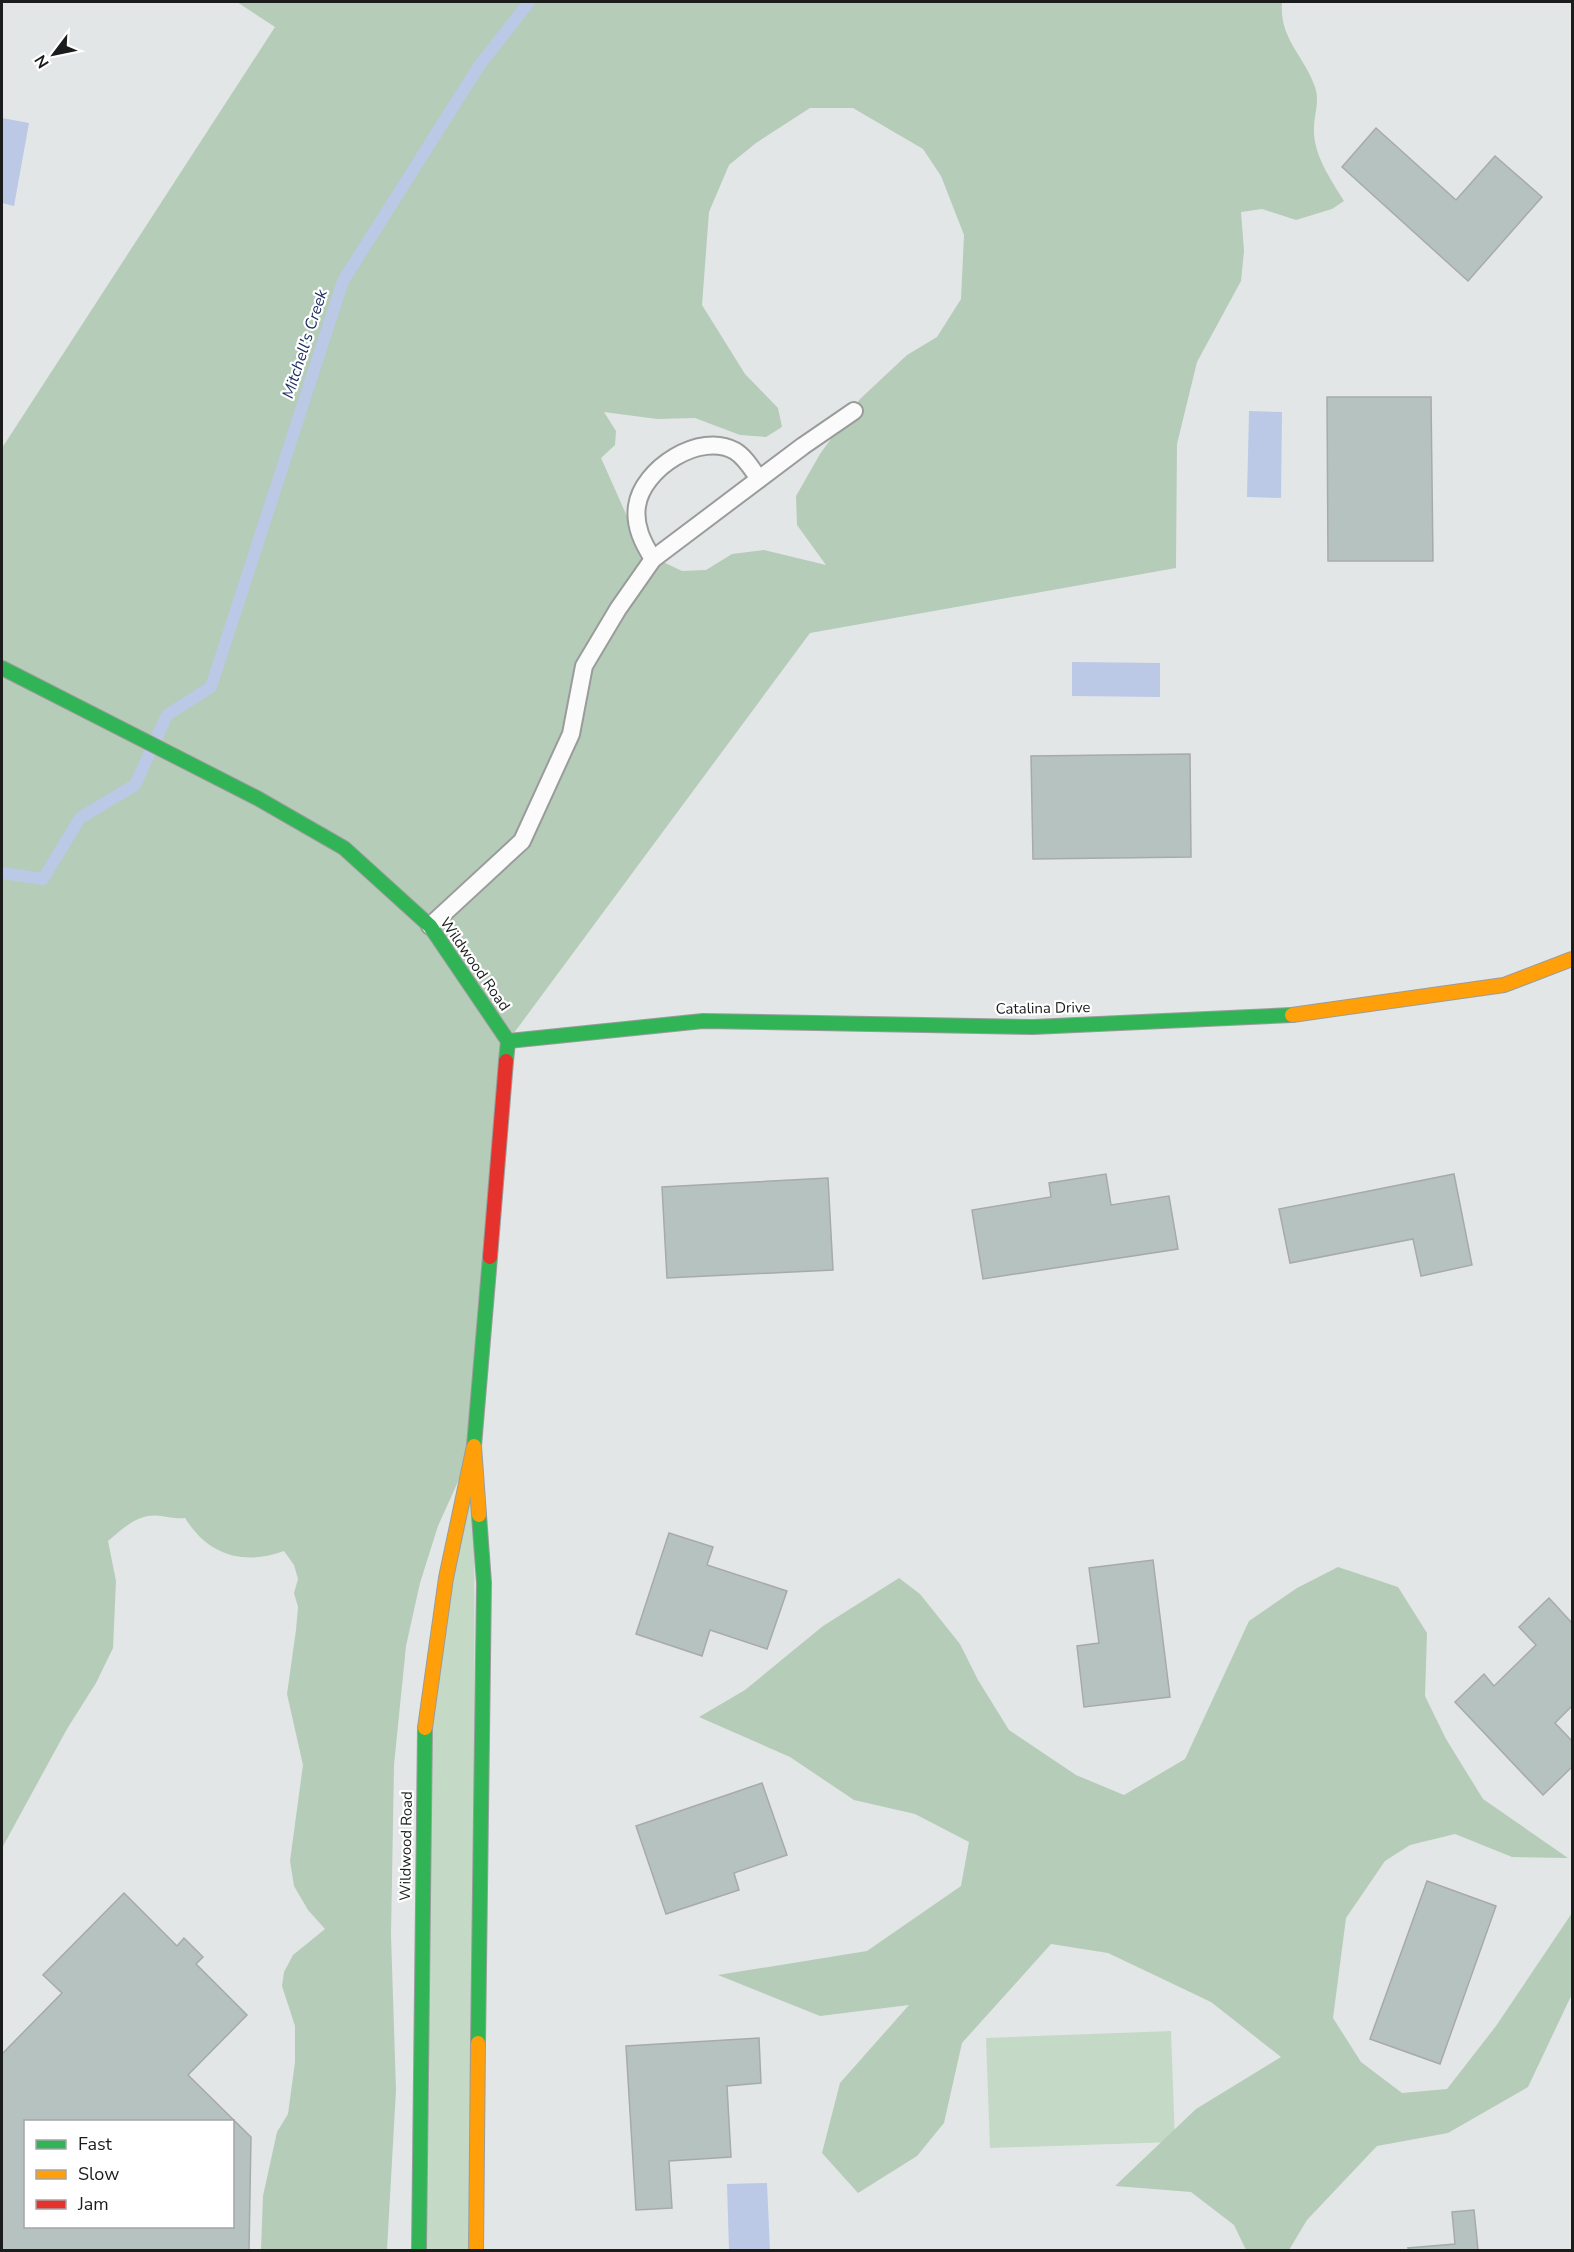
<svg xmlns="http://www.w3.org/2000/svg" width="1574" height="2252" viewBox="0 0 1574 2252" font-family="'Nunito Sans',sans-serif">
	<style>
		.green { fill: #c4dac7 }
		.forest { fill: #b5ccb8; fill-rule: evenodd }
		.water { fill: #bbc9e7 }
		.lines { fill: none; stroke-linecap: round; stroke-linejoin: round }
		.stream { stroke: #bbc9e7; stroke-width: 12 }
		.building { fill: #b6c2c0; stroke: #a8aaaa; stroke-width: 1.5; fill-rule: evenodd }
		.lane-casing { stroke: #9a9c9c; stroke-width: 20 }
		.fast-casing { stroke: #9a9c9c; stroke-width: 16 }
		.slow-casing { stroke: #9a9c9c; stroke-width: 16 }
		.jam-casing { stroke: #9a9c9c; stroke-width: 16 }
		.lane { stroke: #fbfbfb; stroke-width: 16 }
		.fast { stroke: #30b455; stroke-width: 14 }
		.slow { stroke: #ff9f0a; stroke-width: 14 }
		.jam { stroke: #e5322d; stroke-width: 14 }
		.labels { text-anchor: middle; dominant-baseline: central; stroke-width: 4.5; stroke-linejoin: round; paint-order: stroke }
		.street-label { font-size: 15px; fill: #1b1d1d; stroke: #fff }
		.water-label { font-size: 16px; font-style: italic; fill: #1c2f62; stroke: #fff }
	</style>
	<rect width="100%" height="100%" fill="#e3e6e6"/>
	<g class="green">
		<polygon points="474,1446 476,2250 419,2250 424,1736"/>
		<polygon points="1171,2031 1175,2142 990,2148 986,2038"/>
	</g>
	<g class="forest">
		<path d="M237,2H1282C1279,39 1304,55 1315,87C1320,102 1314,114 1314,129C1313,154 1331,180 1344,201L1332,209L1296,220L1262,209L1241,212L1244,251L1241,281L1197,362L1177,444L1176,568L810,633L508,1041L474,1446L438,1526L420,1583L406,1646L394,1765L391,1935L396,2090L387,2250H261L263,2196L277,2132L288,2114L295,2062V2026L282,1986L284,1972L293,1955L325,1929L308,1910L294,1886L290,1861L303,1765L287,1694L296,1630L298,1607L294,1593L298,1579L294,1565L284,1551C243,1566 208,1555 185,1518C174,1519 170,1517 160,1516C138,1513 124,1528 108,1541L116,1581L113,1648L96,1683L67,1729L2,1848V448L275,27ZM810,108H853L923,149L941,176L964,235L961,299L937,337L907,355L860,399L820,454L796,496L797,525L826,565L764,550L732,554L706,570L682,571L661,561L634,532L601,458L615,445L616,431L604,412L657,419L695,418L740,435L766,437L782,427L778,408L745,374L702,305L709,212L729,165L756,143Z"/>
		<polygon points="1338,1567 1398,1587 1427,1633 1425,1696 1446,1739 1483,1799 1568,1858 1512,1857 1455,1834 1410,1845 1385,1861 1346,1918 1333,2018 1361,2062 1402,2093 1447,2089 1496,2026 1572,1913 1572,1994 1528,2087 1448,2133 1377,2146 1307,2220 1289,2250 1246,2250 1234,2225 1191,2192 1115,2186 1196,2109 1281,2057 1211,2002 1108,1953 1051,1944 962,2043 944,2123 917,2156 858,2193 822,2153 840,2083 909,2005 820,2016 718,1975 867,1951 961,1886 969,1842 915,1814 854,1800 790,1757 699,1717 745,1690 823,1626 899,1578 920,1594 960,1644 978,1680 1009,1730 1076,1775 1124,1795 1185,1759 1249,1621 1297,1588"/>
	</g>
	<g class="water">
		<polygon points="2,118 29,123 14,206 2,203"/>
		<polygon points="1249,411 1282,412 1281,498 1247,497"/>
		<polygon points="1072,662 1160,663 1160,697 1072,696"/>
		<polygon points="767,2183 770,2250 729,2250 727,2184"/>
	</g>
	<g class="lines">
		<polyline class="stream" points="2,873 43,879 80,818 135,785 167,715 211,687 343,281 479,66 529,2"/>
	</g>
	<g class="building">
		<polygon points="1376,128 1456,200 1495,156 1542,197 1468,281 1342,167"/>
		<polygon points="1327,397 1431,397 1433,561 1328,561"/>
		<polygon points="1190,754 1191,857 1033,859 1031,756"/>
		<polygon points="1106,1174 1111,1205 1169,1196 1178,1249 983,1279 972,1210 1051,1197 1049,1183"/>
		<polygon points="1454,1174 1472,1265 1421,1276 1413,1239 1290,1263 1279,1209"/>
		<polygon points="828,1178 833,1270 667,1278 662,1187"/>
		<polygon points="669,1533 713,1547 707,1565 787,1591 767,1649 710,1630 702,1656 636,1634"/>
		<polygon points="1153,1560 1170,1697 1084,1707 1077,1646 1099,1643 1089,1568"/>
		<polygon points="1549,1598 1572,1623 1572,1706 1555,1723 1572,1741 1572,1767 1543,1795 1455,1702 1484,1674 1494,1686 1536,1645 1519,1627"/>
		<polygon points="762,1783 787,1855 734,1873 739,1890 666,1914 636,1826"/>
		<polygon points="1427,1881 1496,1906 1440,2064 1370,2039"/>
		<path d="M124,1893L177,1946L184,1938L203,1957L196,1964L247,2015L188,2075L251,2137L249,2250H2V2054L62,1993L43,1975ZM26,2122H232V2226H26Z"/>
		<polygon points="759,2038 761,2083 727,2086 731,2157 669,2161 672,2208 636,2210 626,2046"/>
		<polygon points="1474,2210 1478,2250 1409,2250 1408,2248 1455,2244 1452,2212"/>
	</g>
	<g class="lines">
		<defs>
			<g id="lane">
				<path d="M653,559C643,543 634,526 637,506C642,469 700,431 735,451C745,457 752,469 759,479"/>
				<polyline points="430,926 522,841 571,734 584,666 618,609 653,559 803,446 854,411"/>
			</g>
			<g id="fast">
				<polyline points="2,668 257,798 344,848 430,926 508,1041 506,1061"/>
				<polyline points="508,1041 703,1021 1033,1027 1292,1015"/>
				<polyline points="474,1446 490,1257"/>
				<polyline points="478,2043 484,1583 479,1515"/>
				<polyline points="419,2250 425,1728"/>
			</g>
			<g id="slow">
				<polyline points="1292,1015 1504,985 1572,959"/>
				<polyline points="425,1728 446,1578 474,1446 479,1515"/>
				<polyline points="476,2250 478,2043"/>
			</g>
			<polyline id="jam" points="490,1257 506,1061"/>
		</defs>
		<use href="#lane" class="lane-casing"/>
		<use href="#fast" class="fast-casing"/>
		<use href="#slow" class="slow-casing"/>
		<use href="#jam" class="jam-casing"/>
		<use href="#lane" class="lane"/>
		<use href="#fast" class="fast"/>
		<use href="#slow" class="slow"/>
		<use href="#jam" class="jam"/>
	</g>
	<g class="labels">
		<g class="street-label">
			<text transform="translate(475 964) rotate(55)">Wildwood Road</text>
			<text transform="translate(1043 1008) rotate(-1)">Catalina Drive</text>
			<text transform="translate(406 1846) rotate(-89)">Wildwood Road</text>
		</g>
		<g class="water-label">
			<text transform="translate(305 344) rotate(-72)">Mitchell's Creek</text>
		</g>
	</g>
	<rect width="1574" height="2252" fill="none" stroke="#1b1d1d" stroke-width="6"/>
	<rect x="24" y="2120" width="210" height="108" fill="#ffffff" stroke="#a4a5a5" stroke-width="1.5"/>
	<rect x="36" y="2140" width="30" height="9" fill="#30b455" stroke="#a4a5a5" stroke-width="1.5"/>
	<text x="78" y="2150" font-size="18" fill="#1b1d1d">Fast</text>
	<rect x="36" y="2170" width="30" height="9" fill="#ff9f0a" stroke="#a4a5a5" stroke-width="1.5"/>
	<text x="78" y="2180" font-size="18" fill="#1b1d1d">Slow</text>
	<rect x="36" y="2200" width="30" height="9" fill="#e5322d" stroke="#a4a5a5" stroke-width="1.5"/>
	<text x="78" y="2210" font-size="18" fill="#1b1d1d">Jam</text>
	<g transform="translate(54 54) rotate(238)" stroke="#ffffff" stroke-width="4.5" paint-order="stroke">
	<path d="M0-4.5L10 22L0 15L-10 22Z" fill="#1b1d1d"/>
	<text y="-9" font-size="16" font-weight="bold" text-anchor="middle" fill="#1b1d1d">N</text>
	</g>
</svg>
